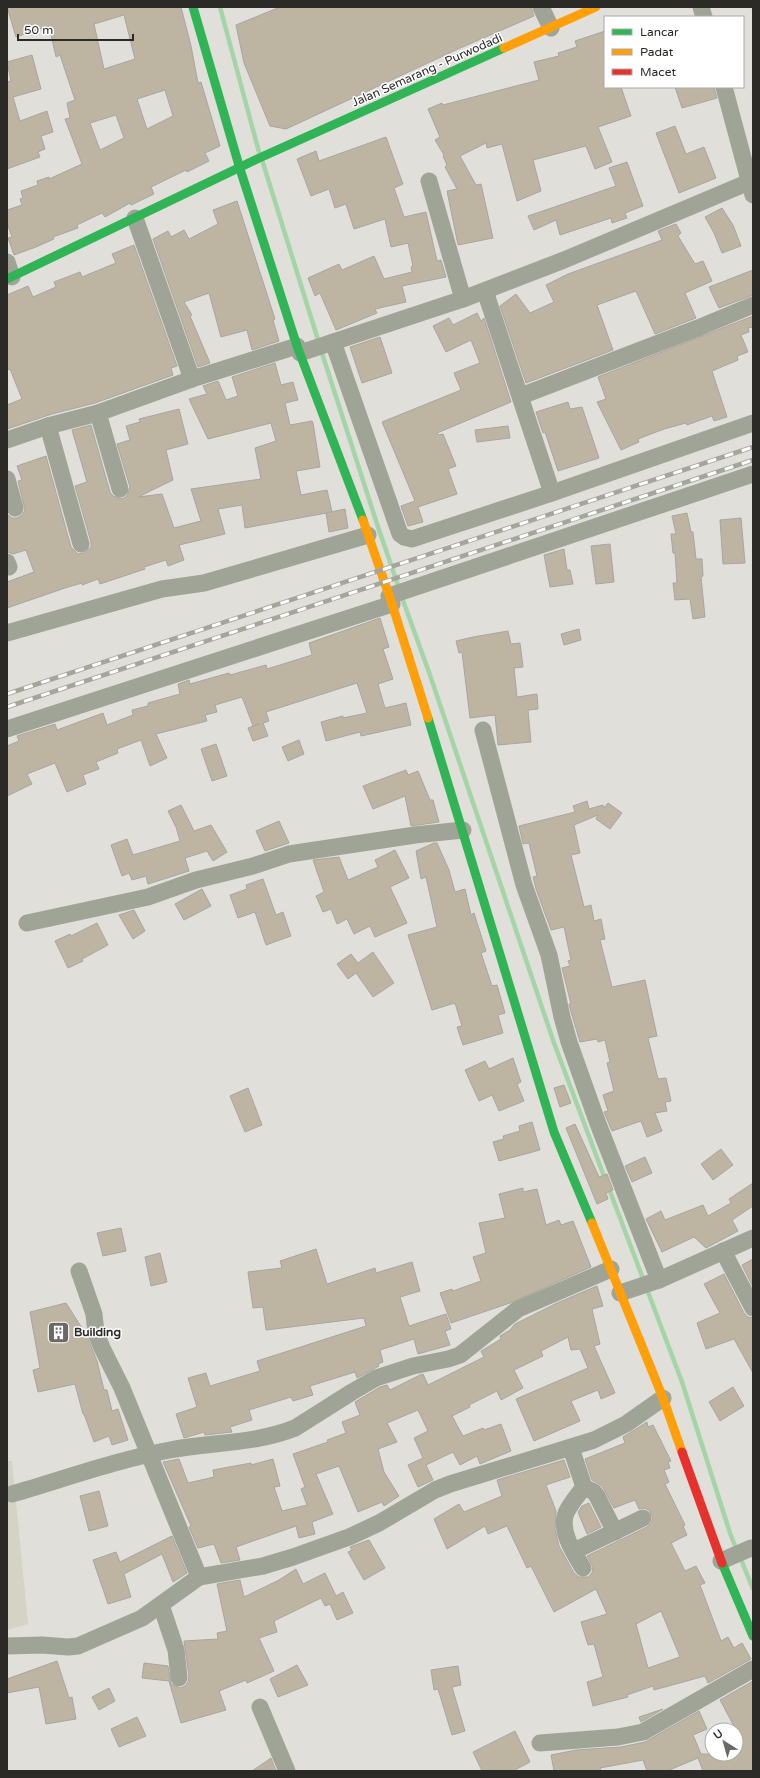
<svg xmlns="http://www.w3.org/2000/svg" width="760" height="1778" viewBox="0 0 760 1778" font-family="'Varela Round',sans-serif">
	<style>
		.built { fill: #d5d3c6 }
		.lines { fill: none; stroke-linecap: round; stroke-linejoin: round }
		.stream { stroke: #a4d5a7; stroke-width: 4.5 }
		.building { fill: #beb4a2; stroke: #a7a6a1; fill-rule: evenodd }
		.street { stroke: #a0a496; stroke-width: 17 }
		.fast { stroke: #30b455; stroke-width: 9 }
		.slow { stroke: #ff9f0a; stroke-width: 9 }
		.jam { stroke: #e5322d; stroke-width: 9 }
		.rail-casing { stroke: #a4a59b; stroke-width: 4.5 }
		.rail { stroke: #fff; stroke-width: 3; stroke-dasharray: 9; stroke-linecap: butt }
		.labels { text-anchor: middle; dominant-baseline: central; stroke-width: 3; stroke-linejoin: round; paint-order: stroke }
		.street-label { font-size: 12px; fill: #2b2a26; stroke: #fff }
		.poi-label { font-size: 12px; font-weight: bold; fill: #2b2a26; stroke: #fff; text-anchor: start }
	</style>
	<rect width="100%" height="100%" fill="#e0dfd9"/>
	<polygon class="built" points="7,1461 12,1461 28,1624 7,1630"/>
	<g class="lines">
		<g class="stream">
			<polyline points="220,7 259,152"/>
			<polyline points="263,163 319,343"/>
			<polyline points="321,350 378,527 399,588"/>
			<polyline points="401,595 430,675 554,1043 605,1179"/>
			<polyline points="608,1186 682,1382 730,1533 737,1551"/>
			<polyline points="740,1557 753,1589"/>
		</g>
	</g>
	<g class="building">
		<path d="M7,7H181L191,46L198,83L201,82L220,146L205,153L209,161L187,172L186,170L151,187L154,194L131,205L130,203L105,217L102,213L77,225L78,228L53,237L54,239L36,247L14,255L8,238L12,237L7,223V210L22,205L20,199L23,198L21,191L38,185L37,181L49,177V179L82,164L65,119L70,118L67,103L75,100L60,55L56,57L49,26L16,37ZM124,15L135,59L104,69L94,24ZM165,90L173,116L147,129L137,99ZM116,115L124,138L100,150L90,123Z"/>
		<polygon points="280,7 531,7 534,16 458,49 286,129 270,126 244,63 236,25"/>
		<polygon points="605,31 605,87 621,87 631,116 598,127 612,162 595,169 586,146 533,160 541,191 517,201 502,144 487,148 486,143 460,156 476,185 481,184 493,238 458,245 447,191 457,189 445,167 447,165 443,156 444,155 435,140 440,137 428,109 442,103 443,105 539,80 534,62 559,56 558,53 577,47 575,41"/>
		<polygon points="32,55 41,89 13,97 20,121 47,111 53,132 41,136 45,149 38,152 40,157 7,169 7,82 11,81 7,62"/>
		<polygon points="675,87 714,87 717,98 682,108"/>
		<polygon points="675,126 686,154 704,147 716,178 679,193 656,133"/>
		<polygon points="386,137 403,184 394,188 404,217 426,212 437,261 441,260 446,277 402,286 406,302 375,309 377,313 336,330 320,293 315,296 308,278 339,264 342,270 374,256 384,279 412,272 411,267 413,266 408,243 391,247 385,219 354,229 346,204 335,208 329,189 311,196 297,159 316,151 319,161"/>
		<polygon points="627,162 643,206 625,213 627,218 612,223 611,218 560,235 556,220 534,230 528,216 616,186 609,168"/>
		<polygon points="237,201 275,319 273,320 279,341 252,350 247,330 221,337 209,293 184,302 192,315 190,316 210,363 198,367 153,239 168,231 171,237 184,230 189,239 218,224 213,210"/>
		<polygon points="722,208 733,225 741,246 722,253 714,233 705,217"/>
		<polygon points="676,224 681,233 678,236 695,264 703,261 712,281 685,293 696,318 655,334 636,291 597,305 613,350 526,383 500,306 516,294 530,313 554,302 546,285 568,274 662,240 658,231"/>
		<polygon points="134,245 177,366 171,368 173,375 95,403 52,414 7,429 7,405 22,399 10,369 7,370 7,295 28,286 33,297 56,287 54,282 80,272 82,277 116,263 112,254"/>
		<polygon points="753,270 753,295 719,308 709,287"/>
		<polygon points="477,313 481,321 484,318 511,402 437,433 438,435 443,434 456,466 448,469 457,494 418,507 423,522 408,526 401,506 415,501 382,422 461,390 454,373 480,363 471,340 446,352 433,326 449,318 453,325"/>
		<polygon points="753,316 753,327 748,328 749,332 741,335 748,352 737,356 738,360 712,371 727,417 714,421 712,416 687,425 686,423 664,429 638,439 639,442 621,450 597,402 606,399 598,377"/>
		<polygon points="380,337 392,373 362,383 350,347"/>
		<polygon points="275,363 281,385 293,382 298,400 285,403 290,425 312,421 313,423 320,467 296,471 301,495 327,490 332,512 245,528 242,505 218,509 225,534 179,545 184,560 168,566 166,560 144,567 145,569 100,584 98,579 82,585 82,583 65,588 7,608 7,582 34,572 26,550 13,554 8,552 7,548 7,514 12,518 17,518 22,515 25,510 18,481 22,480 17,466 46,456 71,547 78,554 84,553 91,547 91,542 75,486 87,482 72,430 91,425 110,492 113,496 122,499 127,496 130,487 117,444 130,440 126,426 140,422 139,419 179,409 188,444 166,450 173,480 138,497 162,494 174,528 201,521 191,489 261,479 255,448 276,441 271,423 208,439 189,399 207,394 203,386 218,381 226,400 238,396 232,377"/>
		<polygon points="568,402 570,409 582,407 599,458 558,471 545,432 543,433 536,412"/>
		<polygon points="508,426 510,438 477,442 475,430"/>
		<polygon points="345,509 348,528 329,532 326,513"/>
		<polygon points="687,513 691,532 693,532 696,559 702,559 703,576 701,577 705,617 693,619 690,599 675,600 673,583 677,583 675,553 673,553 671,534 676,534 672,516"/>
		<polygon points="741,518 745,563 723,564 720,520"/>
		<polygon points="610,544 614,582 596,584 591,546"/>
		<polygon points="564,549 567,570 570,570 573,584 550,587 544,555"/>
		<polygon points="380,618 389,647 383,649 393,679 378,684 385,708 406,703 411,725 361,736 360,732 326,741 321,722 343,716 343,718 367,713 357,683 266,712 269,721 263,723 268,736 253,741 248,728 259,724 253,726 242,697 215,705 217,712 205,715 207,721 156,734 167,758 150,766 141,740 117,749 118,753 96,762 99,769 83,775 86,784 67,792 55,763 27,774 32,784 7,796 7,746 19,741 17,736 55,724 57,730 103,713 107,725 133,715 132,710 148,706 148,703 180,694 178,684 189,680 190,684 229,673 230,675 266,665 267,669 312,655 309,643"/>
		<polygon points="579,629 581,640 564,645 561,634"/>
		<polygon points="508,631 511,644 520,643 523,667 514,668 517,697 537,694 538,709 528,710 531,742 498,745 495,715 470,718 462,652 459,653 456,641 473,637"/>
		<polygon points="299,740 304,754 288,761 282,747"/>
		<polygon points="216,744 227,776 212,781 201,749"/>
		<polygon points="406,770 408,775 418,771 430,800 433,800 439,822 411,826 405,796 373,809 363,786"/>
		<polygon points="587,801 589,809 603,805 604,808 608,803 622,813 610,829 596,819 598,815 574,825 580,853 571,855 584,907 591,905 594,921 601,919 605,939 600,940 612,987 645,980 657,1036 648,1038 658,1079 666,1078 671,1101 665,1102 667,1111 655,1113 662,1131 647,1137 641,1121 612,1131 604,1112 608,1111 603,1095 614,1091 607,1063 610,1062 605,1040 598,1042 597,1039 580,1042 572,1015 569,1004 571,1004 562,968 570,966 568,961 571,960 564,927 551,930 536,889 533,877 537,876 529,843 523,844 519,826 575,812 573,806"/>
		<polygon points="181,805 194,831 211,825 227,852 213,861 207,851 185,858 189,871 148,884 146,876 132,880 129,873 122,876 111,845 127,839 133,855 180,841 176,827 168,811"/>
		<polygon points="279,821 289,843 265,851 256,831"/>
		<polygon points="434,843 437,843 449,870 455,892 465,889 471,915 474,913 486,951 481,953 492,986 497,985 505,1013 498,1015 503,1033 463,1045 457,1027 462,1026 455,1003 432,1010 408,935 437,927 426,877 421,879 416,851"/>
		<polygon points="395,850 409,878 390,887 407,923 375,937 370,926 354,934 347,919 337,924 331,909 323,912 316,896 324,892 313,860 339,857 348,880 378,867 375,860"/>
		<polygon points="263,879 276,915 283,912 291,936 266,945 255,912 238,918 230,895 247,889 246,885"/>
		<polygon points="202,889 211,906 184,920 175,904"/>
		<polygon points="134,910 145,931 133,939 119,915"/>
		<polygon points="97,923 108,945 82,959 83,961 68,968 55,941 70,934 71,936"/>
		<polygon points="373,952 394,983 373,997 356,973 348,979 337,964 351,954 358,963"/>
		<polygon points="513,1058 521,1082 517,1084 524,1101 499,1111 492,1095 479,1101 465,1070 485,1061 489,1069"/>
		<polygon points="564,1085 571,1103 560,1107 554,1088"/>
		<polygon points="248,1088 262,1125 245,1132 230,1096"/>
		<polygon points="532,1122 540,1150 499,1161 493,1142 504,1139 503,1136 520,1131 519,1126"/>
		<polygon points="575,1124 599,1177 607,1174 613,1190 606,1193 608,1199 597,1204 566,1128"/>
		<polygon points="721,1149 733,1165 713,1180 701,1164"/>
		<polygon points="645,1157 652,1173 632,1182 625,1166"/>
		<polygon points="753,1183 753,1206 732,1220 738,1231 706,1248 694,1237 662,1252 646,1219 661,1211 665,1220 703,1205 708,1216 731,1203 729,1199"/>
		<polygon points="523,1188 523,1192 537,1189 546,1225 559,1220 561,1225 573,1221 591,1267 510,1303 451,1323 440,1293 452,1289 453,1291 481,1281 473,1257 486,1253 479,1223 505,1218 499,1194"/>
		<polygon points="121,1228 126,1251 103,1256 97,1233"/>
		<polygon points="316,1249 327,1284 375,1268 376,1273 412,1262 420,1291 400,1297 409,1326 446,1314 451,1329 445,1331 450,1345 418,1354 414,1339 380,1350 383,1362 378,1364 379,1366 357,1378 355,1372 310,1386 313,1395 293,1401 291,1397 249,1410 252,1420 230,1427 232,1432 205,1435 204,1432 184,1438 176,1414 197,1407 188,1378 206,1373 210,1386 260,1371 257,1361 366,1326 364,1318 266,1330 263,1307 253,1308 248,1272 282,1268 280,1261"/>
		<polygon points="160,1253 167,1282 151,1286 145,1257"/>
		<polygon points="753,1259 753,1287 742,1265"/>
		<polygon points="724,1274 744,1313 748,1317 753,1318 753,1373 734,1339 706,1349 697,1323 720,1313 704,1284"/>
		<polygon points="597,1286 603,1306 592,1309 600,1344 594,1346 615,1393 601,1399 598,1390 571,1401 580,1421 534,1441 516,1399 588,1368 580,1349 571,1350 568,1337 541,1351 543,1356 514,1370 523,1388 501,1400 497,1391 469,1405 470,1407 452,1416 463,1436 483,1428 484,1430 501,1424 511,1451 480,1464 477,1456 460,1465 453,1452 426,1465 433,1480 418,1487 408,1465 423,1458 414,1438 428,1431 418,1410 387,1423 397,1442 378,1449 384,1472 399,1496 384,1506 382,1502 358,1512 339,1466 316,1474 333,1514 312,1522 315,1534 299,1538 296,1526 236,1547 240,1560 221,1563 214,1544 198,1548 189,1527 191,1526 163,1462 179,1459 188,1483 214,1477 213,1470 251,1463 251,1465 273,1459 280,1486 274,1487 282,1511 307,1505 301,1489 305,1487 293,1454 328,1442 327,1440 346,1433 342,1422 360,1415 355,1402 380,1387 387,1385 390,1390 420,1375 423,1374 428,1385 484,1357 481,1351 501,1339 500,1336 510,1330 515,1324 557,1303"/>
		<polygon points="66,1303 87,1336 97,1361 104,1390 107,1390 112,1411 118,1409 128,1440 112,1445 109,1436 94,1442 84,1414 83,1414 75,1384 38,1392 33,1370 40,1368 30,1312"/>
		<polygon points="733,1387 744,1406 720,1421 709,1402"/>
		<path d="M647,1422L648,1427L653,1425L671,1461L668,1462L670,1468L664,1470L669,1482L665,1484L685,1525L683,1526L687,1535L671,1543L685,1571L696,1566L705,1583L700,1585L721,1641L728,1637L734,1648L742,1643L751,1659L708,1683L705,1676L654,1690L653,1686L627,1695L628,1697L593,1706L587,1682L603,1677L594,1644L588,1645L581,1622L607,1614L596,1589L554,1612L531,1566L527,1568L507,1526L488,1534L485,1526L447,1549L434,1519L459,1504L464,1512L502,1496L497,1480L564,1460L570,1477L546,1485L556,1511L555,1529L559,1546L574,1573L579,1577H588L592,1573L593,1567L587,1556L647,1527L651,1523L653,1518L649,1510L644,1508L639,1509L635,1500L614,1508L602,1486L592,1480L585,1459L625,1443L623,1437ZM661,1611L680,1657L648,1668L636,1624Z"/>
		<polygon points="99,1491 108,1526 89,1531 80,1496"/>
		<polygon points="589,1503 601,1527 587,1534 578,1512 582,1506"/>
		<polygon points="172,1536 187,1573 173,1582 162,1554 124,1574 131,1597 108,1604 93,1560 116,1552 120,1562"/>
		<polygon points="369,1540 385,1568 364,1580 348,1552 352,1550 350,1547"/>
		<polygon points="296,1569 303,1584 325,1573 336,1596 343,1592 353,1613 337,1620 330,1604 325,1606 321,1598 274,1621 277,1632 259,1638 274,1671 247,1683 246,1680 219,1691 226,1710 181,1723 169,1681 142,1678 144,1663 168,1666 171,1684 180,1688 185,1686 188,1682 189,1677 184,1641 218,1639 217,1633 227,1631 217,1584 240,1580 244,1597 279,1580"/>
		<polygon points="57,1661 69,1698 72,1697 76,1719 46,1724 39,1687 7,1693 7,1679"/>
		<polygon points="297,1665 308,1685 278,1697 270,1679"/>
		<polygon points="458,1666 461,1685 452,1687 465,1731 452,1735 438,1689 434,1690 431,1670"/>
		<polygon points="753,1681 753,1771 703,1771 698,1758 667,1771 647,1771 643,1760 600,1768 601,1771 554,1771 551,1755 576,1750 621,1747 645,1742 699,1711 707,1729 693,1735 701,1754 736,1754 736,1730 720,1700"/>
		<polygon points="109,1688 115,1701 99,1710 92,1697"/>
		<polygon points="663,1709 641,1722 639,1717"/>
		<polygon points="137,1717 146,1736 119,1747 111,1729"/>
		<polygon points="515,1731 530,1762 513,1771 482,1771 473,1752"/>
		<polygon points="271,1758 276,1771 252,1771"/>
	</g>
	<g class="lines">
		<g class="street">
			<polyline points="541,7 551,28"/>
			<polyline points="701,7 704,17"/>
			<polyline points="724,87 753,195"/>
			<polyline points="429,181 463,299"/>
			<polyline points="135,218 192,379"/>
			<polyline points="7,262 12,277"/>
			<polyline points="485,291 552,493"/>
			<polyline points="333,342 400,534 404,537 412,539 552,493 753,423"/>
			<polyline points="300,353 463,299 564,260 749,182"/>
			<polyline points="521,396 698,328 753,305"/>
			<polyline points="98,413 120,489"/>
			<polyline points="48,426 81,544"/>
			<polyline points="7,440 48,426 98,413 192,379 297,346"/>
			<polyline points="7,479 15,508"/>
			<polyline points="7,562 9,567"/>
			<polyline points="389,596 753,474"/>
			<polyline points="7,633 162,589 204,583 368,535"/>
			<polyline points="7,729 392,604"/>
			<polyline points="483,730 524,885 549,955 562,1017 569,1042 597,1121 659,1280"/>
			<polyline points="27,923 148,897 196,880 253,866 289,854 415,835 463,830"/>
			<polyline points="723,1251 753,1308"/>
			<polyline points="79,1271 94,1314 96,1333 102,1348 122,1388 199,1577"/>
			<polyline points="620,1293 659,1280 753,1238"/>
			<polyline points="571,1448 584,1487 594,1492 597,1496 615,1532"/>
			<path d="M12,1494C64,1479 116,1460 170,1450C212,1442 255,1444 295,1428L352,1392L376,1378L413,1366L448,1359L460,1355L518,1309L611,1269"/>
			<polyline points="574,1551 643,1518"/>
			<polyline points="721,1561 751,1548 753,1549"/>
			<path d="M583,1568C574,1553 559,1531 566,1513C570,1504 578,1495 584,1487"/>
			<polyline points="161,1605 176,1650 179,1678"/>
			<polyline points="7,1646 42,1645 68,1647 78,1646 142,1618 199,1577 263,1566 293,1557 349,1537 379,1523 435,1490 450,1484 594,1440 626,1424 663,1398"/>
			<polyline points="260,1707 287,1771"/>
			<polyline points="540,1743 618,1737 643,1732 753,1669"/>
		</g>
		<g class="fast">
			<polyline points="193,7 240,169 297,346 363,520"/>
			<polyline points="7,279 255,160 504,48"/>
			<polyline points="428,718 554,1132 592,1223"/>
			<polyline points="722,1563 753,1636"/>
		</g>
		<g class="slow">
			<polyline points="504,48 596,7"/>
			<polyline points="363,520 392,604 428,718"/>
			<polyline points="592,1223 663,1398 682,1452"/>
		</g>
		<polyline class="jam" points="682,1452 722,1563"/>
		<defs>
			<g id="rail">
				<polyline points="7,694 753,447"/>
				<polyline points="7,707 753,460"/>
			</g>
		</defs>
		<use href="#rail" class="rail-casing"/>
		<use href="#rail" class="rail"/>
	</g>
	<defs>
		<symbol id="building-square" viewBox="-11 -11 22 22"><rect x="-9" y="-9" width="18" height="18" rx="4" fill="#6a6965" stroke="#fff"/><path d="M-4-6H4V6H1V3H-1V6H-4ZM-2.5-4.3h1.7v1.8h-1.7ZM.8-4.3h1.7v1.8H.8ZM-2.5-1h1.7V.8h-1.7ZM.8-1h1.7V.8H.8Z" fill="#fff"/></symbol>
	</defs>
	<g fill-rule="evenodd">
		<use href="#building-square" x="46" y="1320" width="25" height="25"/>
	</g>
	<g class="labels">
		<g class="street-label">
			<text transform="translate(427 70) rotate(-24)">Jalan Semarang - Purwodadi</text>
		</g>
		<g class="poi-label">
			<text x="74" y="1332">Building</text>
		</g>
	</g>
	<rect width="760" height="1778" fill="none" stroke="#2b2a26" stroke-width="16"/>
	<rect x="604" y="16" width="140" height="72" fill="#ffffff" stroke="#aaaaa8"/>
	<rect x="612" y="29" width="20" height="6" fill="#30b455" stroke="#aaaaa8"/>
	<text x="640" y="36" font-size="12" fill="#2b2a26">Lancar</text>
	<rect x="612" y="49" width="20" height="6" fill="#ff9f0a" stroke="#aaaaa8"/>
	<text x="640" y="56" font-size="12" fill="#2b2a26">Padat</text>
	<rect x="612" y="69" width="20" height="6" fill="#e5322d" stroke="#aaaaa8"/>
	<text x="640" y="76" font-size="12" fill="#2b2a26">Macet</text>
	<g transform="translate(724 1742) rotate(323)"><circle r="19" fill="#ffffff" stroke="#aaaaa8"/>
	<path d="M0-3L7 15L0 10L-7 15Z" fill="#6a6965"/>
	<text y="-6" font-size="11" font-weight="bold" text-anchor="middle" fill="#2b2a26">U</text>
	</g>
	<path d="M18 34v6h115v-6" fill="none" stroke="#2b2a26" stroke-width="2"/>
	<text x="24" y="34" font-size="12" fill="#2b2a26" stroke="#ffffff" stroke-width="3" paint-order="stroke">50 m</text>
</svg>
